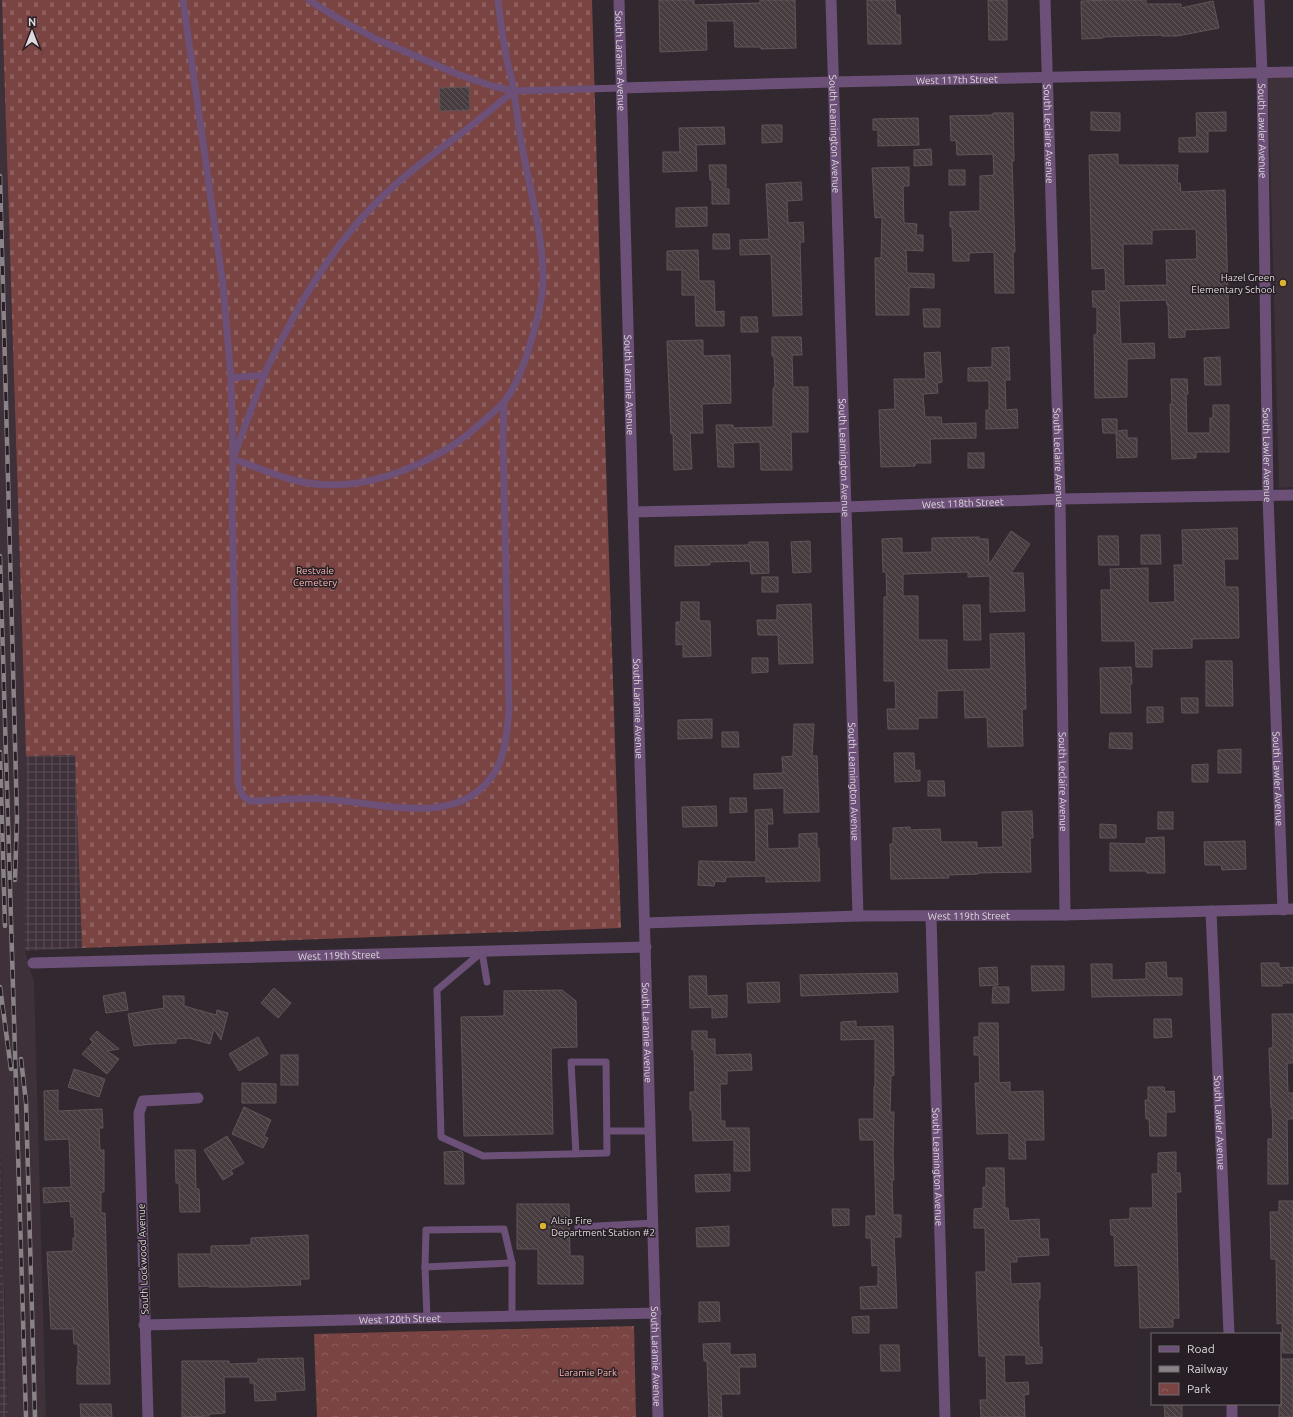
<svg xmlns="http://www.w3.org/2000/svg" width="1293" height="1417" viewBox="0 0 1293 1417" font-family="Ubuntu,sans-serif">
	<style>
		.built { fill: #3f313a }
		.industrial { fill: url(#industrial-grid) }
		.cemetery { fill: url(#cemetery-stones) }
		.park { fill: url(#park-crowns) }
		.building { fill: url(#building-back-hatch); stroke: #605558; fill-rule: evenodd }
		.lines { fill: none; stroke-linecap: round; stroke-linejoin: round }
		.service { stroke: #6c5078; stroke-width: 7 }
		.minor { stroke: #6c5078; stroke-width: 11 }
		.rail-casing { stroke: #898387; stroke-width: 4.5 }
		.rail { stroke: #271f25; stroke-width: 3; stroke-dasharray: 9; stroke-linecap: butt }
		.poi-dot { fill: #dab333; stroke: #271f25; stroke-width: 1.5 }
		.labels { text-anchor: middle; dominant-baseline: central; stroke-width: 3; stroke-linejoin: round; paint-order: stroke }
		.street-label { font-size: 10px; fill: #dfdadd; stroke: #271f25 }
		.poi-label { font-size: 10px; fill: #dfdadd; stroke: #271f25; text-anchor: end }
		.park-label { font-size: 10px; fill: #fab8b3; stroke: #271f25 }
	</style>
	<defs>
		<pattern id="industrial-grid" width="8" height="8" patternUnits="userSpaceOnUse"><rect width="8" height="8" fill="#3f313a"/><path d="M0 4h8M4 0v8" fill="none" stroke="#5a4e56"/></pattern>
		<pattern id="cemetery-stones" width="16" height="16" patternUnits="userSpaceOnUse"><rect width="16" height="16" fill="#7a4442"/><path d="M2 7V4a2 2 0 0 1 4 0v3zM10 15v-3a2 2 0 0 1 4 0v3z" fill="#8c5e5d"/></pattern>
		<pattern id="park-crowns" width="20" height="18" patternUnits="userSpaceOnUse"><rect width="20" height="18" fill="#7a4442"/><path d="M2 6a3 3 0 1 1 6 0M12 15a3 3 0 1 1 6 0" fill="none" stroke="#8c5e5d"/></pattern>
		<pattern id="building-back-hatch" width="6" height="6" patternUnits="userSpaceOnUse"><rect width="6" height="6" fill="#473c3f"/><path d="M-1 5l2 2M0 0l6 6M5-1l2 2" fill="none" stroke="#61585a"/></pattern>
	</defs>
	<rect width="100%" height="100%" fill="#31292f"/>
	<g class="built">
		<polygon points="0,0 2,0 26,756 25,951 34,982 46,1417 8,1417 0,1130"/>
		<polygon points="1293,77 1293,487 1279,488 1268,78"/>
	</g>
	<g class="industrial">
		<polygon points="75,755 82,948 25,951 26,756"/>
		<polygon points="0,1130 5,1343 8,1417 0,1417"/>
	</g>
	<polygon class="cemetery" points="2,0 592,0 601,310 621,928 82,948 75,755 26,756"/>
	<polygon class="park" points="634,1326 636,1417 317,1417 314,1334"/>
	<g class="building">
		<polygon points="659,0 694,0 694,5 760,3 760,0 795,0 796,48 761,49 761,47 735,47 734,21 706,21 707,50 660,52"/>
		<polygon points="867,0 895,0 896,15 900,15 901,44 868,44"/>
		<polygon points="988,0 1007,0 1007,40 989,40"/>
		<polygon points="1112,0 1146,0 1146,4 1181,4 1181,8 1213,1 1219,28 1177,36 1162,36 1162,35 1103,37 1103,38 1082,39 1081,1"/>
		<polygon points="469,87 470,110 440,111 439,88"/>
		<polygon points="1091,112 1120,113 1120,131 1091,130"/>
		<polygon points="1226,112 1226,131 1208,131 1208,152 1179,152 1179,138 1197,137 1196,113"/>
		<polygon points="993,113 1013,113 1014,161 1012,161 1015,252 1013,252 1014,293 995,293 994,252 969,253 969,261 953,261 952,227 950,227 950,212 980,211 980,176 994,175 993,154 957,155 956,140 951,141 950,116 993,115"/>
		<polygon points="918,118 919,145 878,146 878,130 873,130 873,119"/>
		<polygon points="762,125 782,125 782,142 762,143"/>
		<polygon points="724,127 725,144 696,145 697,171 663,172 663,152 680,152 679,128"/>
		<polygon points="931,149 932,165 914,166 914,150"/>
		<path d="M1118,154V165H1178L1177,183H1180L1181,192L1225,190L1229,328L1185,330V337L1169,338L1168,305H1167L1166,300L1119,301L1121,344L1154,343L1155,358L1127,359V397L1095,398L1094,335L1097,334V307H1093L1092,291H1106L1105,268L1092,269L1089,155ZM1196,229L1197,259L1166,260L1167,285L1124,286L1123,244H1152V230Z"/>
		<polygon points="709,165 726,165 726,189 729,189 729,204 712,204 712,180 710,180"/>
		<polygon points="909,167 909,186 903,186 904,223 917,224 916,235 923,235 923,251 906,250 907,273 934,274 934,288 909,287 909,315 876,315 875,258 881,258 882,217 875,218 872,168"/>
		<rect x="949" y="170" width="16" height="15"/>
		<polygon points="801,182 802,200 787,201 788,223 803,222 804,242 800,242 802,315 773,316 771,254 740,255 740,240 769,239 766,184"/>
		<polygon points="707,207 707,226 676,227 676,208"/>
		<polygon points="713,234 729,234 730,249 713,249"/>
		<polygon points="698,250 699,281 714,281 715,312 724,311 724,326 696,326 695,295 682,295 682,270 667,270 667,251"/>
		<polygon points="923,309 940,309 940,327 924,327"/>
		<polygon points="741,317 757,317 758,332 741,332"/>
		<polygon points="772,337 801,337 802,355 792,355 793,387 808,387 808,432 791,432 792,470 761,470 760,442 733,443 734,467 718,467 716,425 733,425 733,428 773,427 773,388 775,388 774,356 772,356"/>
		<polygon points="703,340 703,356 730,355 731,403 702,404 703,433 690,433 692,469 674,470 673,433 671,434 667,341"/>
		<polygon points="1009,347 1010,380 1005,380 1006,410 1017,409 1018,428 986,429 986,410 989,410 989,381 968,381 968,368 992,367 992,348"/>
		<polygon points="940,352 942,382 937,383 938,393 923,394 925,417 941,417 942,424 976,423 976,438 930,439 931,463 915,463 915,466 881,467 879,410 895,409 894,379 926,379 924,353"/>
		<polygon points="1220,357 1221,385 1205,385 1204,358"/>
		<polygon points="1171,379 1187,379 1188,394 1186,394 1187,433 1210,433 1210,418 1213,418 1213,405 1229,405 1229,452 1196,452 1196,458 1172,459 1170,404 1172,404"/>
		<polygon points="1102,419 1117,419 1117,431 1127,430 1127,438 1137,438 1137,457 1117,458 1116,433 1103,433"/>
		<rect x="968" y="453" width="16" height="15"/>
		<polygon points="1237,528 1238,559 1224,559 1225,587 1238,587 1239,638 1192,639 1192,648 1152,649 1152,667 1136,667 1135,641 1102,641 1101,590 1111,590 1110,569 1148,568 1148,603 1175,602 1174,565 1183,565 1182,530"/>
		<polygon points="1011,531 1030,544 1011,573 1023,573 1025,611 990,612 990,576 968,577 968,572 903,574 903,596 918,596 918,640 947,640 947,670 991,669 990,634 1024,633 1026,709 1022,709 1023,746 988,747 987,717 965,718 964,690 937,691 937,718 918,718 918,729 888,729 887,709 896,709 895,681 884,681 884,597 887,597 886,572 883,572 882,539 902,538 902,553 932,552 932,538 979,537 979,539 988,539 989,565"/>
		<polygon points="1141,535 1160,535 1161,564 1141,564"/>
		<polygon points="1098,536 1118,536 1119,565 1099,565"/>
		<polygon points="810,541 811,572 793,573 791,542"/>
		<polygon points="749,542 768,542 769,573 751,574 750,561 710,562 710,565 675,566 675,546 749,545"/>
		<rect x="762" y="577" width="16" height="15"/>
		<polygon points="681,602 699,602 699,621 710,621 711,656 683,657 683,644 676,645 676,622 681,622"/>
		<polygon points="811,604 813,663 779,664 778,635 758,635 757,620 777,620 777,605"/>
		<polygon points="963,605 980,605 981,640 964,640"/>
		<polygon points="752,658 768,658 768,672 752,673"/>
		<polygon points="1206,661 1232,661 1233,706 1206,706"/>
		<polygon points="1131,667 1132,684 1130,684 1131,713 1101,713 1100,668"/>
		<polygon points="1181,698 1198,698 1198,713 1182,713"/>
		<polygon points="1147,707 1163,707 1163,722 1147,723"/>
		<polygon points="712,719 712,738 678,739 678,720"/>
		<polygon points="794,724 814,724 812,756 817,756 819,812 784,813 784,788 754,789 754,774 783,773 782,757 793,756"/>
		<polygon points="722,732 738,732 739,747 722,747"/>
		<polygon points="1110,733 1132,733 1132,749 1109,748"/>
		<polygon points="1241,749 1241,773 1218,773 1218,750"/>
		<polygon points="894,753 914,753 915,771 920,770 920,781 895,782"/>
		<polygon points="1208,764 1208,782 1192,782 1192,765"/>
		<polygon points="928,781 944,781 945,796 928,796"/>
		<polygon points="730,798 746,798 747,812 730,813"/>
		<polygon points="716,806 717,826 683,827 682,807"/>
		<polygon points="772,809 773,824 767,824 768,849 799,848 799,834 817,833 817,848 819,848 820,881 766,882 766,876 726,877 725,882 715,881 714,886 698,885 699,861 756,862 755,810"/>
		<polygon points="1032,811 1033,838 1030,838 1031,872 978,873 978,874 948,875 949,878 891,879 890,844 893,844 893,828 910,827 910,830 940,829 941,842 977,842 977,848 1003,847 1002,812"/>
		<rect x="1158" y="812" width="15" height="17"/>
		<polygon points="1100,824 1116,825 1116,838 1100,838"/>
		<polygon points="1164,837 1165,873 1147,873 1147,871 1110,871 1110,843 1146,844 1146,838"/>
		<polygon points="1245,841 1246,869 1222,870 1221,865 1205,865 1204,842"/>
		<polygon points="1166,962 1167,978 1182,978 1182,995 1092,997 1091,964 1112,964 1112,980 1146,979 1146,963"/>
		<polygon points="1261,963 1279,963 1279,968 1293,967 1293,983 1282,983 1282,986 1262,986"/>
		<polygon points="1031,966 1064,966 1064,990 1032,991"/>
		<polygon points="997,967 998,985 980,986 979,968"/>
		<polygon points="897,973 898,992 801,996 800,975"/>
		<polygon points="689,976 706,976 707,996 727,995 727,1017 712,1018 712,1007 690,1008"/>
		<polygon points="779,982 780,1002 748,1003 747,983"/>
		<polygon points="993,987 1009,987 1009,1003 992,1003"/>
		<polygon points="274,988 291,1003 278,1018 261,1003"/>
		<polygon points="562,990 576,1001 577,1047 551,1048 553,1134 464,1136 461,1017 504,1016 504,991"/>
		<polygon points="125,992 128,1010 106,1013 103,996"/>
		<polygon points="163,996 184,996 184,1006 216,1015 217,1010 228,1013 221,1040 214,1029 210,1044 189,1038 176,1039 176,1043 152,1044 134,1046 128,1014 164,1008"/>
		<polygon points="1272,1014 1293,1014 1293,1063 1287,1063 1288,1093 1293,1093 1293,1119 1287,1119 1288,1184 1268,1184 1268,1139 1273,1139 1272,1107 1271,1107 1269,1048 1273,1048"/>
		<polygon points="1154,1019 1171,1019 1172,1037 1154,1038"/>
		<polygon points="856,1021 856,1027 893,1026 894,1075 891,1076 890,1112 894,1112 893,1155 894,1180 892,1180 893,1215 901,1215 901,1237 894,1237 897,1308 861,1309 860,1287 878,1286 878,1265 872,1266 871,1238 866,1238 866,1216 876,1216 874,1140 860,1140 859,1119 874,1119 874,1087 875,1087 875,1039 841,1040 841,1022"/>
		<polygon points="979,1023 998,1023 999,1083 1010,1082 1010,1092 1043,1091 1044,1140 1025,1140 1026,1159 1009,1159 1009,1133 977,1134 975,1083 980,1083 979,1055 974,1055 974,1037 979,1037"/>
		<polygon points="97,1031 119,1049 107,1051 119,1059 107,1074 82,1054 93,1042 90,1039"/>
		<polygon points="692,1031 707,1031 707,1039 715,1039 715,1055 751,1054 752,1070 727,1071 727,1084 720,1084 721,1121 725,1121 725,1128 749,1128 750,1171 734,1171 734,1140 693,1141 692,1110 690,1110 690,1092 695,1092 694,1050 692,1050"/>
		<polygon points="258,1037 268,1054 239,1071 229,1054"/>
		<rect x="281" y="1055" width="17" height="30"/>
		<polygon points="74,1069 105,1079 99,1097 68,1087"/>
		<polygon points="242,1083 276,1084 276,1103 242,1103"/>
		<polygon points="1148,1087 1164,1087 1165,1092 1174,1091 1175,1112 1166,1112 1166,1136 1150,1136 1149,1119 1146,1119 1145,1100 1148,1100"/>
		<polygon points="58,1090 58,1111 102,1109 103,1128 99,1128 100,1150 104,1150 104,1192 101,1192 101,1213 105,1213 110,1384 77,1384 77,1366 78,1366 78,1344 74,1344 73,1329 51,1329 47,1252 73,1251 73,1238 75,1238 74,1217 71,1217 70,1201 44,1203 43,1188 71,1187 69,1139 45,1140 44,1091"/>
		<polygon points="244,1107 271,1120 264,1136 268,1138 263,1148 232,1134"/>
		<polygon points="227,1136 244,1163 231,1170 233,1174 223,1180 204,1150"/>
		<polygon points="175,1150 195,1150 196,1189 199,1189 200,1212 180,1212 179,1183 176,1183"/>
		<polygon points="461,1151 463,1153 464,1184 445,1184 444,1152"/>
		<polygon points="1176,1152 1176,1173 1180,1173 1181,1192 1176,1192 1179,1318 1173,1318 1173,1327 1140,1328 1138,1265 1115,1266 1114,1235 1111,1235 1110,1220 1130,1219 1130,1208 1153,1208 1152,1174 1158,1174 1158,1153"/>
		<polygon points="986,1168 1004,1168 1005,1208 1008,1208 1009,1221 1039,1219 1040,1239 1048,1239 1049,1255 1017,1257 1017,1262 1010,1262 1011,1284 1040,1283 1040,1299 1038,1300 1039,1347 1042,1347 1042,1363 1026,1364 1026,1355 1004,1355 1005,1383 1028,1382 1029,1394 1024,1395 1025,1417 981,1417 980,1400 987,1400 986,1356 979,1356 976,1272 986,1272 985,1228 974,1228 974,1209 983,1208 983,1187 986,1187"/>
		<polygon points="730,1174 730,1191 696,1192 695,1175"/>
		<polygon points="1279,1201 1293,1201 1293,1353 1283,1353 1282,1323 1277,1324 1276,1259 1271,1259 1270,1212 1279,1212"/>
		<polygon points="517,1204 569,1204 570,1256 583,1256 583,1284 538,1284 538,1249 517,1249"/>
		<polygon points="832,1209 849,1209 849,1225 833,1226"/>
		<polygon points="729,1226 729,1246 697,1247 696,1228"/>
		<polygon points="308,1235 309,1279 300,1279 301,1285 245,1287 209,1287 209,1286 179,1287 178,1254 211,1254 211,1246 251,1245 251,1238"/>
		<polygon points="699,1302 719,1302 720,1321 699,1322"/>
		<polygon points="869,1316 869,1333 853,1333 852,1317"/>
		<polygon points="730,1343 730,1355 755,1354 756,1367 739,1367 740,1394 721,1394 722,1417 709,1417 707,1361 704,1361 703,1344"/>
		<polygon points="880,1345 899,1345 900,1371 881,1371"/>
		<polygon points="303,1358 305,1390 275,1392 276,1400 255,1401 254,1383 250,1383 250,1377 224,1377 225,1413 209,1414 209,1416 182,1417 182,1361 229,1361 229,1364 258,1363 258,1359"/>
		<polygon points="1280,1359 1293,1359 1293,1417 1279,1417"/>
		<polygon points="80,1404 111,1404 112,1417 81,1417"/>
		<polygon points="1164,1404 1182,1404 1182,1417 1165,1417"/>
	</g>
	<g class="lines">
		<g class="service">
			<polyline points="183,0 223,285 231,378 264,375"/>
			<polyline points="309,0 339,19 376,39 457,74 492,86 514,91 621,88"/>
			<path d="M498,0C500,20 503,40 507,60C509,71 513,81 514,92C517,112 519,132 523,152C531,193 542,233 543,275C544,305 523,381 503,403C498,409 492,413 487,418C472,431 456,445 438,454C396,478 343,493 294,480C273,475 253,466 233,459C243,431 253,403 264,376C268,365 274,354 280,343C304,295 333,247 371,208C401,176 437,152 472,125C486,114 500,102 514,91"/>
			<path d="M231,378L233,459L232,504L238,785L243,796L250,801C274,801 298,797 323,799C382,802 472,834 501,759C507,744 507,727 509,711L503,440L504,403"/>
			<polyline points="487,982 482,952 437,990 441,1137 483,1156 607,1153 606,1062 571,1062 576,1154"/>
			<polyline points="607,1131 651,1131"/>
			<polyline points="578,1227 654,1223"/>
			<polyline points="425,1267 512,1263"/>
			<polyline points="427,1318 425,1267 426,1230 504,1229 512,1263 512,1316"/>
		</g>
		<g class="minor">
			<path id="s1" d="M619,0L658,1417"/>
			<path id="s2" d="M831,0L858,916"/>
			<path id="s3" d="M1045,0L1060,499L1065,915"/>
			<path id="s4" d="M1259,0L1262,73L1268,496L1283,910"/>
			<path id="s5" d="M621,88L833,82L1293,72"/>
			<path id="s6" d="M633,512L846,507L1060,499L1293,495"/>
			<path id="s7" d="M1211,911L1229,1334"/>
			<path id="s8" d="M931,916L945,1417"/>
			<path id="s9" d="M645,923L858,916L1065,915L1293,909"/>
			<path id="s10" d="M33,963L646,947"/>
			<path id="s11" d="M144,1325L427,1318L656,1313"/>
			<polyline points="1232,1404 1232,1417"/>
			<polyline points="148,1417 139,1113 143,1101 198,1098"/>
		</g>
		<defs>
			<g id="rail">
				<polyline points="0,176 17,818 15,880"/>
				<polyline points="0,556 26,1417"/>
				<polyline points="0,752 5,926"/>
				<polyline points="0,987 11,1069"/>
				<polyline points="21,1059 26,1102 35,1417"/>
			</g>
		</defs>
		<use href="#rail" class="rail-casing"/>
		<use href="#rail" class="rail"/>
	</g>
	<g class="poi-dot">
		<circle cx="1283" cy="283" r="4"/>
		<circle cx="543" cy="1226" r="4"/>
	</g>
	<g class="labels">
		<g class="street-label">
			<text stroke="none"><textPath href="#s1" startOffset="61">South Laramie Avenue</textPath></text>
			<text stroke="none"><textPath href="#s5" startOffset="336">West 117th Street</textPath></text>
			<text stroke="none"><textPath href="#s4" startOffset="131">South Lawler Avenue</textPath></text>
			<text stroke="none"><textPath href="#s2" startOffset="134">South Leamington Avenue</textPath></text>
			<text stroke="none"><textPath href="#s3" startOffset="134">South Leclaire Avenue</textPath></text>
			<text stroke="none"><textPath href="#s1" startOffset="385">South Laramie Avenue</textPath></text>
			<text stroke="none"><textPath href="#s4" startOffset="455">South Lawler Avenue</textPath></text>
			<text stroke="none"><textPath href="#s3" startOffset="458">South Leclaire Avenue</textPath></text>
			<text stroke="none"><textPath href="#s2" startOffset="458">South Leamington Avenue</textPath></text>
			<text stroke="none"><textPath href="#s6" startOffset="330">West 118th Street</textPath></text>
			<text stroke="none"><textPath href="#s1" startOffset="709">South Laramie Avenue</textPath></text>
			<text stroke="none"><textPath href="#s4" startOffset="779">South Lawler Avenue</textPath></text>
			<text stroke="none"><textPath href="#s3" startOffset="782">South Leclaire Avenue</textPath></text>
			<text stroke="none"><textPath href="#s2" startOffset="782">South Leamington Avenue</textPath></text>
			<text stroke="none"><textPath href="#s9" startOffset="324">West 119th Street</textPath></text>
			<text stroke="none"><textPath href="#s10" startOffset="306">West 119th Street</textPath></text>
			<text stroke="none"><textPath href="#s1" startOffset="1033">South Laramie Avenue</textPath></text>
			<text stroke="none"><textPath href="#s7" startOffset="212">South Lawler Avenue</textPath></text>
			<text stroke="none"><textPath href="#s8" startOffset="251">South Leamington Avenue</textPath></text>
			<text transform="translate(143 1259) rotate(-92)">South Lockwood Avenue</text>
			<text stroke="none"><textPath href="#s11" startOffset="256">West 120th Street</textPath></text>
			<text stroke="none"><textPath href="#s1" startOffset="1357">South Laramie Avenue</textPath></text>
		</g>
		<g class="poi-label">
			<text x="1275" y="277">Hazel Green<tspan x="1275" dy="12">Elementary School</tspan></text>
			<text x="551" y="1220" text-anchor="start">Alsip Fire<tspan x="551" dy="12">Department Station #2</tspan></text>
		</g>
		<g class="park-label">
			<text x="315" y="570">Restvale<tspan x="315" dy="12">Cemetery</tspan></text>
			<text x="588" y="1372">Laramie Park</text>
		</g>
	</g>
	<rect x="1151" y="1333" width="130" height="72" fill="#271f25" stroke="#716a6f"/>
	<rect x="1159" y="1346" width="20" height="6" fill="#6c5078" stroke="#716a6f"/>
	<text x="1187" y="1353" font-size="12" fill="#dfdadd">Road</text>
	<rect x="1159" y="1366" width="20" height="6" fill="#898387" stroke="#716a6f"/>
	<text x="1187" y="1373" font-size="12" fill="#dfdadd">Railway</text>
	<rect x="1159" y="1383" width="20" height="12" fill="url(#park-crowns)" stroke="#716a6f"/>
	<text x="1187" y="1393" font-size="12" fill="#dfdadd">Park</text>
	<g transform="translate(32 32)" stroke="#271f25" stroke-width="3" paint-order="stroke">
	<path d="M0-3L7 15L0 10L-7 15Z" fill="#dfdadd"/>
	<text y="-6" font-size="11" font-weight="bold" text-anchor="middle" fill="#dfdadd">N</text>
	</g>
</svg>
